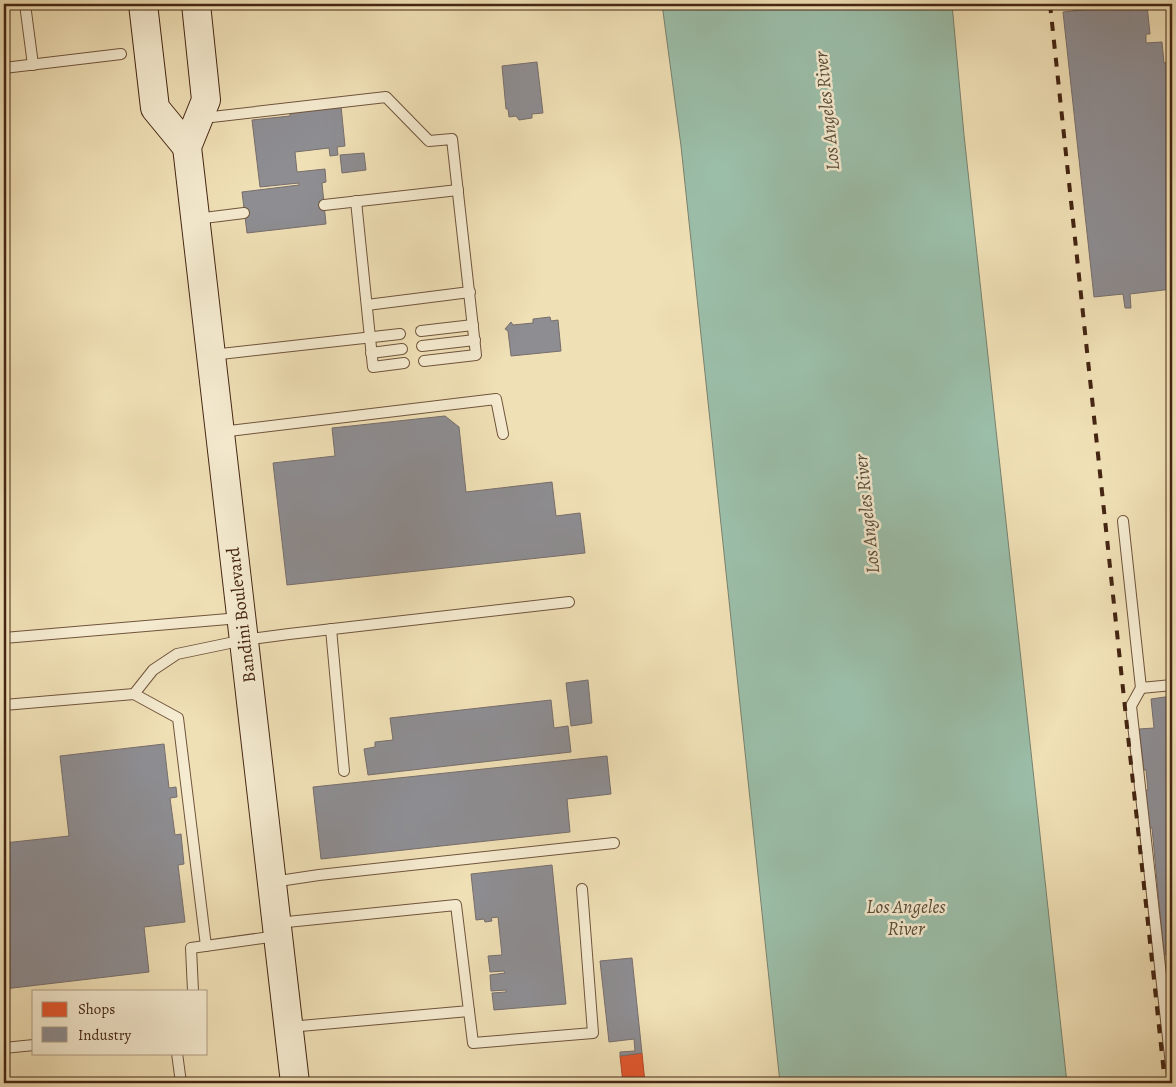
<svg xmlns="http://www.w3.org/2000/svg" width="1176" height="1087" viewBox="0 0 1176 1087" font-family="Alegreya,serif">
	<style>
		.water { fill: #9bbea9; stroke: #79816d }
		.shops { fill: #e4572e; stroke: #b44826 }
		.industry { fill: #8d8d92; stroke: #776e6c }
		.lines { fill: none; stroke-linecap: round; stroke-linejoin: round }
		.lane-casing { stroke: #70543c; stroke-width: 12 }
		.secondary-casing { stroke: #452613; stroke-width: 30 }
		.lane { stroke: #f5ebd0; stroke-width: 10 }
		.secondary { stroke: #f5ebd0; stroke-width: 28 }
		.rail { stroke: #452613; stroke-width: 4; stroke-dasharray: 9 9; stroke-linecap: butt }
		.labels { text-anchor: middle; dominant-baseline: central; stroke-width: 5; stroke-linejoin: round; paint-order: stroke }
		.street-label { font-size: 18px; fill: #452613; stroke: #f5ebd0 }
		.water-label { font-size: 19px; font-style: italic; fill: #5a4c38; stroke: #f5ebd0 }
	</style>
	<rect width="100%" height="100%" fill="#f0e0b6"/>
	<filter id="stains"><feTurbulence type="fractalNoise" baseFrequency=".004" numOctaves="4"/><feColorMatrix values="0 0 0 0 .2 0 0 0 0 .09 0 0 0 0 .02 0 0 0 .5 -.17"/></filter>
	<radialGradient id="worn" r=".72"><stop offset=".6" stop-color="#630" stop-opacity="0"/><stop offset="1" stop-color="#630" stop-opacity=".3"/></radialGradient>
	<polygon class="water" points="662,4 952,4 964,135 1067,1083 780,1083 681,146"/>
	<polygon class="shops" points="642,1053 645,1083 623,1083 620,1056"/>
	<g class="industry">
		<polygon points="1137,4 1143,4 1143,6 1147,5 1150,34 1146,34 1146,43 1162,42 1164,63 1172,62 1172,289 1130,294 1131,308 1125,308 1123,294 1094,297 1063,12"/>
		<polygon points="537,62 543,113 532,114 532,118 519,120 516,116 509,117 508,109 506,109 502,66"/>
		<polygon points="341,106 345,146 337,147 338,155 330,156 329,148 295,152 297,172 325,169 326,182 322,183 326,224 247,233 242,192 299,185 299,183 260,187 252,120 290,116 290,111"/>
		<polygon points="364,153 366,170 342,173 340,155"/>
		<polygon points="550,317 551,321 558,320 561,351 511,356 508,331 505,329 511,322 513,325 533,323 533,319"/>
		<polygon points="445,416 459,427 466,492 552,482 556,516 580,513 585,553 287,585 273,463 335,456 332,428"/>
		<polygon points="588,680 592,723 571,726 566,683"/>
		<polygon points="1172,696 1172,954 1164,955 1152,828 1148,828 1144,790 1148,790 1146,770 1144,770 1139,729 1154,728 1151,699"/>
		<polygon points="551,700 554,728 568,726 571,752 368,775 364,749 375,747 375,742 393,740 390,718"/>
		<polygon points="164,744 169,788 176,787 177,797 170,798 175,835 181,834 184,864 178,865 185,922 144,927 149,972 4,989 4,843 69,836 60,756"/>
		<polygon points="607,756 611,794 567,799 570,832 321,859 313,787"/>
		<polygon points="552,865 566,1004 494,1010 492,993 506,992 506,990 491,991 490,975 505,973 504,971 490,972 488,956 502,955 498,917 491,918 492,921 485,922 484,919 476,920 471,874"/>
		<polygon points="632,958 642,1053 620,1056 620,1052 635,1051 634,1039 609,1042 600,961"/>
	</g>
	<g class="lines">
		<defs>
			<g id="lane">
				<polyline points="25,4 33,65"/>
				<polyline points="4,68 121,54"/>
				<polyline points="203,118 386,97 429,141 452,139 476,355 424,361"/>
				<polyline points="356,201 373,367 404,363"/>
				<polyline points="324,205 458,190"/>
				<polyline points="196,219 244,213"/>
				<polyline points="367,305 470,292"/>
				<polyline points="421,331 473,325"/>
				<polyline points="422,346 475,340"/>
				<polyline points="371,353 402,349"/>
				<polyline points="212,355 400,334"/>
				<polyline points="221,432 496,399 503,434"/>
				<polyline points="1123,521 1141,688 1172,685"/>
				<polyline points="331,629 344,771"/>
				<polyline points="4,638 240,618"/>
				<polyline points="1141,688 1131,706 1172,1074"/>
				<polyline points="134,694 153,670 177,654 244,640 289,634 569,602"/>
				<polyline points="4,705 134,694 178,718 206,946"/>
				<polyline points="272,882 319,875 614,843"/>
				<polyline points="277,923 456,905 469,1011 289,1027"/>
				<polyline points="193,991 191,948 277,936"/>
				<polyline points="469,1011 473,1043 593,1033 582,889"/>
				<polyline points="4,1048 34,1045"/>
				<polyline points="177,1053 181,1083"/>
			</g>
			<g id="secondary">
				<polyline points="143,4 155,108 187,147"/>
				<polyline points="196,4 206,100 187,147 295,1083"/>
			</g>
		</defs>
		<use href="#lane" class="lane-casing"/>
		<use href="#secondary" class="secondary-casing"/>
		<use href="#lane" class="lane"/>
		<use href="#secondary" class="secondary"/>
		<polyline class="rail" points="1050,4 1165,1083"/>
	</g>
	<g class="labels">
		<g class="street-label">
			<text transform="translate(241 615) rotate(-97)">Bandini Boulevard</text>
		</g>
		<g class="water-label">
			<text transform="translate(827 111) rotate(-96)">Los Angeles River</text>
			<text transform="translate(867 514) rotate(-96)">Los Angeles River</text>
			<text x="906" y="907">Los Angeles<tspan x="906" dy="22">River</tspan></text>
		</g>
	</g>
	<rect width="1176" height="1087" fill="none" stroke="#f0e0b6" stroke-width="20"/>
	<rect x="5" y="5" width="1166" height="1077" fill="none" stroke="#452613" stroke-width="2.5"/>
	<rect x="10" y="10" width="1156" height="1067" fill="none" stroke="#452613"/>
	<rect x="32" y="990" width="175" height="65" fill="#f5ebd0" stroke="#af9c84"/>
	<rect x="42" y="1002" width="25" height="15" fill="#e4572e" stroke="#af9c84"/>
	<text x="78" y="1014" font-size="15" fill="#452613">Shops</text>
	<rect x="42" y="1027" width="25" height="15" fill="#8d8d92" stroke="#af9c84"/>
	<text x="78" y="1040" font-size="15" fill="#452613">Industry</text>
	<rect width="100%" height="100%" filter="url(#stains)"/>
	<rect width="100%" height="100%" fill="url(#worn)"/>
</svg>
